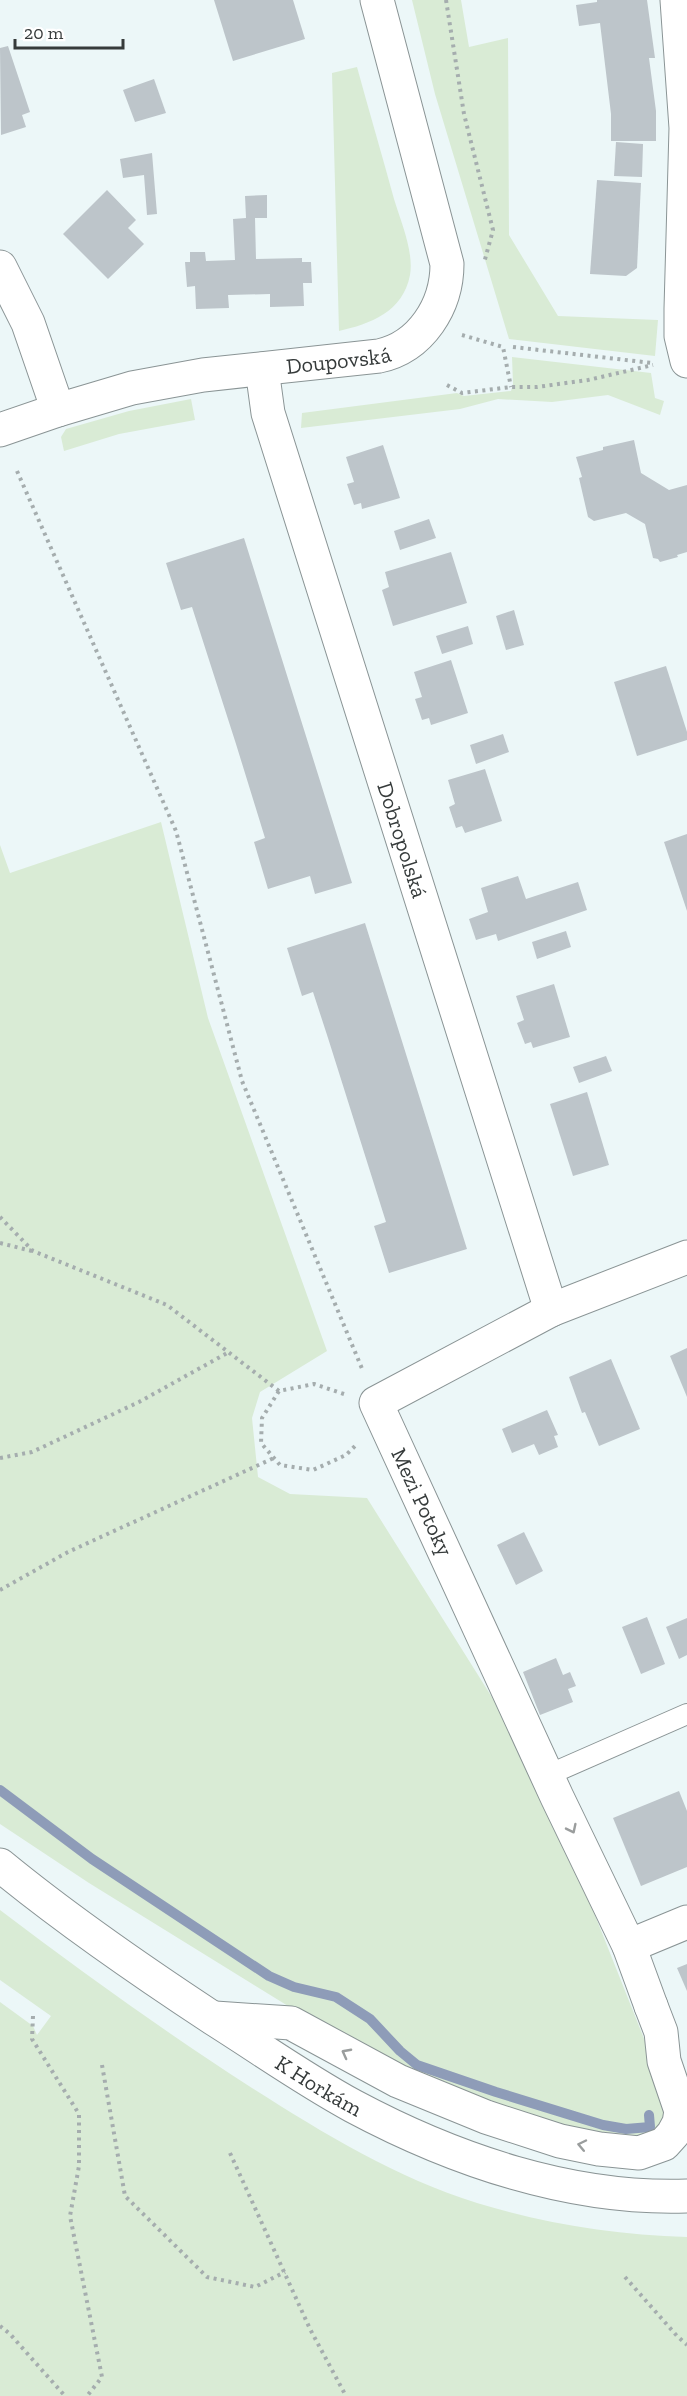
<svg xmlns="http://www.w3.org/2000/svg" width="687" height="2396" viewBox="0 0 687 2396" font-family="'Zilla Slab',serif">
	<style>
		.green { fill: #d9ebd5 }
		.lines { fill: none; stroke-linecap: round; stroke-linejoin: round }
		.stream { stroke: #8e9cb8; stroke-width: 10 }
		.building { fill: #bdc5ca }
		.lane-casing { stroke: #8a9495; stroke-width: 22 }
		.street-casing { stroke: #8a9495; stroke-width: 35 }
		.secondary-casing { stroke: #8a9495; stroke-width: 35 }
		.path { stroke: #a5adae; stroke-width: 4; stroke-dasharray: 3 4.5; stroke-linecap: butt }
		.lane { stroke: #fff; stroke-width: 20 }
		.street { stroke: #fff; stroke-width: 33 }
		.secondary { stroke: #fff; stroke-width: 33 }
		.oneway { stroke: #9a9d9d }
		.labels { text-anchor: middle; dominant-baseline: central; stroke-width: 6; stroke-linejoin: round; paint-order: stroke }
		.street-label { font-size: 22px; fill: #363b3b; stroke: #fff }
	</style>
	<rect width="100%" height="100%" fill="#ecf7f8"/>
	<g class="green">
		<polygon points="412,0 461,0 469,47 508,38 509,235 558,316 658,320 655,356 509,339 435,94"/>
		<path d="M357,67C369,111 382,155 394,199C401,222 414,252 410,275C403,312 370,324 339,331L332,73Z"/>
		<polygon points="512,357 651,373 655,398 664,401 660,415 608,395 552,402 498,399 460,409 301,428 302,413 457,393 464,396 511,391 513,384"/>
		<polygon points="191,399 195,420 119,434 64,451 61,437 66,429 129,411"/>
		<polygon points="161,822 208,1018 327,1351 260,1392 252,1418 258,1477 290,1494 367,1498 520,1742 556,1817 668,2099 669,2117 652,2139 577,2135 369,2056 89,1883 0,1824 0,845 10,873"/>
		<path d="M0,1910C82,1972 165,2032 252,2088C323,2133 396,2178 477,2203C546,2224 616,2235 687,2237V2396H0V2002L33,2026L37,2035L51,2016L0,1980Z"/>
	</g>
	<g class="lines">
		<polyline class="stream" points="0,1790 92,1859 269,1976 294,1987 336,1997 370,2019 400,2051 417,2065 496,2092 603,2125 626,2129 650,2127 649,2115"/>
	</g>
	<g class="building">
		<polygon points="214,0 293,0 305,39 233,61"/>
		<polygon points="597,0 647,0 655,58 649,58 656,111 656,141 611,141 611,114 600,23 579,26 576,5 597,2"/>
		<polygon points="8,46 30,112 22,115 26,127 1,135 0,48"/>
		<polygon points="154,79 166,113 135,122 123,90"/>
		<polygon points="616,142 643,144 642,177 614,176"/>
		<polygon points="152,153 157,214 147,215 144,175 123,178 120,159"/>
		<polygon points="597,180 641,183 637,268 626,276 590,274"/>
		<polygon points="107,190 136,220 128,228 144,244 108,279 63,234"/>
		<polygon points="267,195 267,218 255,218 256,259 302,258 302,262 311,262 312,283 303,283 304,306 270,307 270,294 228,295 229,308 196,309 195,286 187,287 185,262 190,262 190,252 205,252 206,261 235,260 233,219 246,218 245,196"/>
		<polygon points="634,440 641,473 669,490 687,485 687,552 677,555 678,557 660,562 658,559 653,558 645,524 626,513 594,521 588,517 579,478 582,477 576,457 603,450 603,447"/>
		<polygon points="383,445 400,498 362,509 361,503 354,505 347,484 354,482 346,457"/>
		<polygon points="429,519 436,538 400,550 394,531"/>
		<polygon points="244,538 352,883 315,894 310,876 268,889 254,842 265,838 236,744 192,607 181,610 166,563"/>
		<polygon points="451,552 467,603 393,626 382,590 389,587 385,572"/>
		<polygon points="514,610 524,645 506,650 496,616"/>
		<polygon points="468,626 473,644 442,654 436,636"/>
		<polygon points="451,660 468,713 431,725 429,718 422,720 415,699 422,697 414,672"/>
		<polygon points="666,666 687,732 687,740 637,756 614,682"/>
		<polygon points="503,734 509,752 476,764 470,745"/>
		<polygon points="485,769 502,821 465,833 462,826 456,828 449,807 455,804 448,780"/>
		<polygon points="687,834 687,911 664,842"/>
		<polygon points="518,876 526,899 578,882 587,910 498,941 496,934 476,940 469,919 488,912 481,888"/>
		<polygon points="365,923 467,1249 389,1273 374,1226 386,1222 328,1038 313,992 302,996 287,948"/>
		<polygon points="566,931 571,947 537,959 532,942"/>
		<polygon points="554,984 570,1037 533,1048 531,1042 525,1044 517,1023 524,1020 516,996"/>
		<polygon points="606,1056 612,1071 579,1083 573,1067"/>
		<polygon points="587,1092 609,1165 573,1176 550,1104"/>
		<polygon points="687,1348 687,1397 670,1356"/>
		<polygon points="611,1359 640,1429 599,1446 585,1412 582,1413 569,1377"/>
		<polygon points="547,1410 558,1435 554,1436 558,1447 539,1455 534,1444 512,1453 502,1429"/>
		<polygon points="524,1532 543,1571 516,1585 497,1545"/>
		<polygon points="647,1617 665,1664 641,1674 622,1627"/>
		<polygon points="687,1618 687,1655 679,1659 666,1627"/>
		<polygon points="556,1658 563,1675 570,1672 576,1686 568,1689 573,1702 540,1715 523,1672"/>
		<polygon points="679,1791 687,1811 687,1867 641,1886 613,1818"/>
		<polygon points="687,1964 687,1991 677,1968"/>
	</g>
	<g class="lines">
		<defs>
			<polyline id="lane" points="548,1775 687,1714"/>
			<g id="street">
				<polyline points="677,0 686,128 681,309 681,336 687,361"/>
				<path id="s1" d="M262,369L268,413L551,1310"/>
				<polyline points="0,430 58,410"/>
				<polyline points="629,1946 687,1922"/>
				<polyline points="651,2006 629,1946 557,1797 376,1403 551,1310 687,1257"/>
			</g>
			<g id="secondary">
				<path id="s2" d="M0,267L28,323L58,410L132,388L203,375L379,356C421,347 447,306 447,264L377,0"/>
				<path id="s3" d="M0,1865C68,1921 141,1971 214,2019C260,2048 305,2080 353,2106C454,2160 571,2200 687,2196"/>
				<polyline points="215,2018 291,2023 398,2081 486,2117 560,2141 599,2149 639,2153 664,2144 673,2134 679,2123 681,2111 664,2061 661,2032 651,2006"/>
			</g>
		</defs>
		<use href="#lane" class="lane-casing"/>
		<use href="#street" class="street-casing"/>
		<use href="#secondary" class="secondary-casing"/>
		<g class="path">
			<polyline points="446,0 464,114 493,230 484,263"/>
			<polyline points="462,335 503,347 511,387"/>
			<polyline points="513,347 652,363"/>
			<polyline points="447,385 462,393 511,387 537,387 588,380 653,365"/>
			<polyline points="17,471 176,831 242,1081 363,1371"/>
			<polyline points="0,1217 33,1251 167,1305 279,1391"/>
			<polyline points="0,1243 32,1251"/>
			<polyline points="344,1394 314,1384 279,1391 262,1418 261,1443 280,1465 313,1470 346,1455 357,1444"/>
			<polyline points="0,1458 32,1452 139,1402 229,1352"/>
			<polyline points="0,1590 68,1552 274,1458"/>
			<polyline points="33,2016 32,2039 79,2114 79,2166 70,2216 102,2377 87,2396"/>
			<polyline points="102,2065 125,2196 207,2277 255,2287 285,2272"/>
			<polyline points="230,2153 310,2329 346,2396"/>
			<polyline points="625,2277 677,2336 687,2345"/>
			<polyline points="0,2326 10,2334 65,2396"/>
		</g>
		<use href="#lane" class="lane"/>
		<use href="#street" class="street"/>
		<use href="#secondary" class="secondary"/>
	</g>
	<defs><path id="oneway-chevron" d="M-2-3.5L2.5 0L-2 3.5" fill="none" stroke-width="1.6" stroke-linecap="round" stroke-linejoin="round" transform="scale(1.5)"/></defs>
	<g class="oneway">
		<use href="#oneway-chevron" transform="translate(572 1829) rotate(64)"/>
		<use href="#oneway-chevron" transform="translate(346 2053) rotate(-152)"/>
		<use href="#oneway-chevron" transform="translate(582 2145) rotate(-168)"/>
	</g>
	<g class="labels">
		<g class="street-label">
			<text stroke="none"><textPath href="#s2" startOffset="440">Doupovská</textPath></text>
			<text stroke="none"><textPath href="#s1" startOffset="492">Dobropolská</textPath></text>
			<text transform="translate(422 1502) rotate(65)">Mezi Potoky</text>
			<text stroke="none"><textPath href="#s3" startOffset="388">K Horkám</textPath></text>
		</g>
	</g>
	<path d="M15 39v9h108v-9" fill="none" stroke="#363b3b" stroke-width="3"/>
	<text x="24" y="39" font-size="18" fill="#363b3b" stroke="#ffffff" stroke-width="4.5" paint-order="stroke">20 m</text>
</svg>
